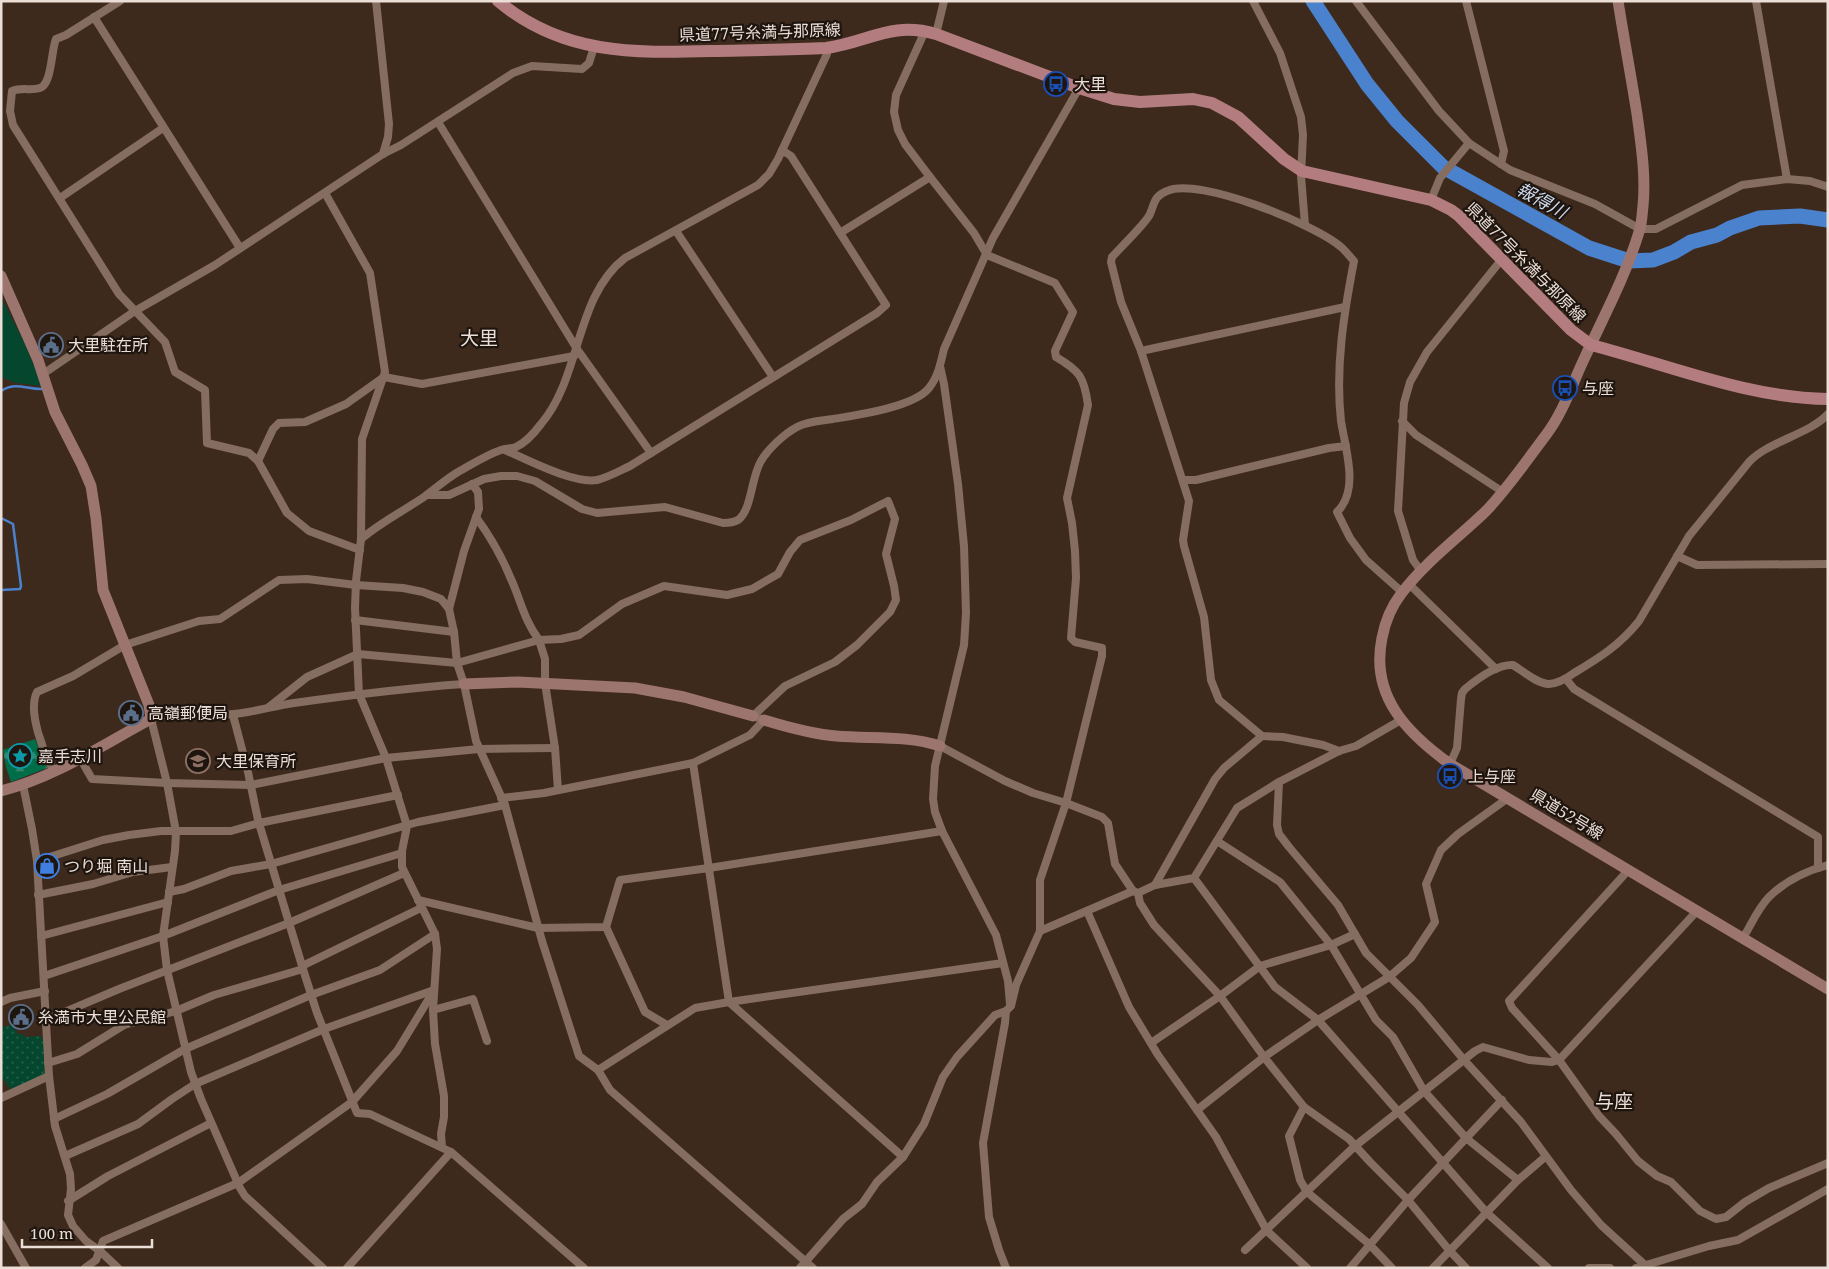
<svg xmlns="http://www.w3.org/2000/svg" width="1829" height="1269" viewBox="0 0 1829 1269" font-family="'Noto Serif','Noto Sans JP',serif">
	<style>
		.grass { fill: #04462e }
		.forest { fill: url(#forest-firs) }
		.park { fill: url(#park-dots) }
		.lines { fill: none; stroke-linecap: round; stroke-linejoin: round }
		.stream { stroke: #4a82cd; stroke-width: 2.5 }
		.river { stroke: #4a82cd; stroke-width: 15 }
		.street { stroke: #856d5f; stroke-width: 8 }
		.secondary { stroke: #9c756f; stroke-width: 11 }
		.primary { stroke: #b37d7f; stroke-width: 12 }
		.labels { text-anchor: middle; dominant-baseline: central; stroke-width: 4.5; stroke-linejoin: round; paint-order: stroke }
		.street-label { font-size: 16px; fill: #ebded6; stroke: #1e150f }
		.poi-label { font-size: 16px; fill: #ebded6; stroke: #1e150f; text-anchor: start }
		.water-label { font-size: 18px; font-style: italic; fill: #cbd9ee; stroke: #1e150f }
		.quarter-label { font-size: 19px; fill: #ebded6; stroke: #1e150f }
	</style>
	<defs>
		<pattern id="forest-firs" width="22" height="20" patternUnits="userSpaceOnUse" patternTransform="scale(1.25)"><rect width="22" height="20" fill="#006d49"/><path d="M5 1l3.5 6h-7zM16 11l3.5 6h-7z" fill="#32886b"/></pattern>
		<pattern id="park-dots" width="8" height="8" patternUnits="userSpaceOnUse" patternTransform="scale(1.25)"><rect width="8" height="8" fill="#04462e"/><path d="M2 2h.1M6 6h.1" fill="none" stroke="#29604c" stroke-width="1.8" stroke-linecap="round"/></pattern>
	</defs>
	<rect width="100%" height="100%" fill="#3e2a1d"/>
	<polygon class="grass" points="1,297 25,344 42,386 16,383 1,377"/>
	<polygon class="forest" points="35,739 47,768 11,782 6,767 3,750"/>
	<polygon class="park" points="12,1025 19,1035 24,1034 25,1037 41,1036 44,1044 45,1075 11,1090 1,1076 1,1027"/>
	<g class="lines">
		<g class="stream">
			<path d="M1,391C16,381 27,390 43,389"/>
			<polyline points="1,518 13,524 21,586 20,589 1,590"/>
		</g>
		<polyline class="river" points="1313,1 1367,84 1397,121 1443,167 1589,248 1629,261 1653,260 1674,252 1691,242 1717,235 1730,228 1759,218 1800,216 1828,220"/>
		<g class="street">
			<path d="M120,1L66,35L56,39C51,51 52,84 40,88C31,91 22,87 12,91L10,111L13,125L119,294L165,342L175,372L205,390L207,443L249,453L258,461"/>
			<polyline points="376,1 389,124 388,137 383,154"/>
			<polyline points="1253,1 1280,53 1301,117 1303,135 1301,176 1305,225"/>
			<polyline points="1356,1 1439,111 1469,143 1510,170 1595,204 1640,229 1656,229 1742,185 1787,179 1810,181 1828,187"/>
			<polyline points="1466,1 1504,151 1501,164"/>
			<polyline points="1756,1 1787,179"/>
			<polyline points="94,17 240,248"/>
			<polyline points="936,34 944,1"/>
			<polyline points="438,122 577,349 651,453"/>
			<polyline points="325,193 370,273 385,372 362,439 361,539 356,581 355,608 359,694 386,758 407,826 402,851 402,867 435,934 437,949 433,1010 435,1044 444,1096 444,1117 441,1134 442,1147"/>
			<polyline points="60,198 163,128"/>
			<polyline points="1431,200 1440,178 1469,143"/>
			<polyline points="676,231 773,377"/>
			<polyline points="840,233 930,177"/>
			<polyline points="1141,351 1345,307"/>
			<polyline points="940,366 944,384 958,484 964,546 966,613 964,645 935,766 933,799 935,812 942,831 996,935 1008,981 1010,1004"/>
			<polyline points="43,374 135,311 215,265 383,154 401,145 513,73 532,66 582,69 589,63 594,47"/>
			<polyline points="1402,421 1416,435 1503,492"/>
			<path d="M505,450C528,460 573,484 597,480C609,477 619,471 630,466L877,313L886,305L791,156L782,150"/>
			<polyline points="1183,480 1196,480 1329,448 1346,446"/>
			<polyline points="472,484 478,492 479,509 464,551 449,609 454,632 457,663 464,684 476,741 505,805 542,941 579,1056 598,1070 610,1090 813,1268"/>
			<path d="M427,495H449L484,479L501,476H517L535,481L582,509L597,513L665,507L723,523C728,523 733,523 738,520C752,510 751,477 761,461C768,449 784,434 797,427C808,421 821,421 833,419C858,415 914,407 929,388C938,377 941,362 944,349L993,238L1079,88"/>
			<path d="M476,517C490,536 502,557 511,579C521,601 524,620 539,640L561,639L579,635L622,604L664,586L727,595L752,589L778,574L790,552L800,540L851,520L888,501L895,519L886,554L894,586L896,600L890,612L857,645L835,662L785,686L753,716L764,720L750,735L693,763L544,793L501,798"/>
			<path d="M361,539C380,523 403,511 424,497C435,489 446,479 458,472C471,465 486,455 501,450C506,448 512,449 516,447C525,443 535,432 541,424C581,378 575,296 625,258L758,185L769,174L778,159L827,54L826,48"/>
			<polyline points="360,550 309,531 287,513 258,461 273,429 279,423 305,422 346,404 384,377 422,384 574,356"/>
			<polyline points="1677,556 1697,565 1828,564"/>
			<polyline points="1421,571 1413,560 1398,511 1404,403 1410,382 1427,352 1502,259"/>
			<polyline points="1409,584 1496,669"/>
			<polyline points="355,620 454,632"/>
			<polyline points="1566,679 1574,689 1818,837 1818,868"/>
			<polyline points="269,707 307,677 358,654 457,663 539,640 545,659 545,683 555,748 558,790"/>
			<polyline points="233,715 248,772 258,820 303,969 317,1013 357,1113 370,1114 451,1152 584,1268"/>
			<polyline points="1401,720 1356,746 1339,751 1279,782 1277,825 1279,834 1289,847 1338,905 1366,953 1418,1005 1464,1060 1521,1122 1571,1190 1601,1225 1646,1266 1650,1268"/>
			<polyline points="940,746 1005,781 1033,793 1066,803 1102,817 1108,823 1115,864 1133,891 1138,893 1155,885 1215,779 1224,768 1262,736"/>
			<path d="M1339,751L1323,745L1283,737L1262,736L1219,700L1211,680L1204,617L1184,546L1183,540L1189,501L1141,351L1121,302L1111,262L1112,257C1119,249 1147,222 1150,214C1155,203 1153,197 1167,191C1198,176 1316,225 1341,247C1346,251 1350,257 1354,261C1344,313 1335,367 1341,421C1345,448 1360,490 1337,512L1350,538L1366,560L1402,592"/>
			<polyline points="80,758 92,779 167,783 251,785 386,758 479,749 555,748"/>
			<polyline points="693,763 729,1002 903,1157"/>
			<path d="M1450,764L1457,748L1461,699L1462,693L1465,689C1477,679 1497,664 1513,665C1523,671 1537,684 1549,684C1558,684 1567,678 1574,673C1599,658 1620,645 1639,621L1689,536L1749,462C1767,442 1810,434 1828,414"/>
			<path d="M54,772C44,753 27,712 37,692L73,676L125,645L199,621L220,619L279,580L307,579L356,585L403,588L423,592L441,599L449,609"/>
			<polyline points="23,785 32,829 37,861 49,1076 55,1126 70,1174 71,1189 68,1215 73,1226 86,1241 100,1251 118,1268"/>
			<polyline points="1217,841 1280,882 1331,945 1376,1020 1393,1037 1424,1091 1466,1138 1518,1180"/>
			<polyline points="37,861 103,840 129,835 161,831 231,831 259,823 398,795"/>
			<polyline points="1626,869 1624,875 1509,1001 1512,1008 1559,1060 1599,1116 1616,1134 1638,1161 1657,1176 1671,1182 1700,1211 1716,1219 1726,1217 1745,1202 1769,1188 1828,1163"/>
			<polyline points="1194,878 1275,987 1318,1020 1486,1212 1548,1268"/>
			<polyline points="1155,885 1194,878 1237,808 1279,782"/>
			<polyline points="169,892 184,889 231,871 271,864 418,822 505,805"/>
			<polyline points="1138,893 1140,903 1154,925 1220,996 1264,1057 1304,1107 1349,1139 1370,1162 1408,1200 1449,1250 1466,1268"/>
			<polyline points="38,895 93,884 133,872 172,867"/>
			<polyline points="418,900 538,928 606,927 620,880 709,868 942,831"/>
			<polyline points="1087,911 1129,1007 1158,1055 1216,1137 1267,1231 1307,1268"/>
			<polyline points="606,927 645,1012 667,1025"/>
			<polyline points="1040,931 1133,891"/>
			<polyline points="41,936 168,902"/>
			<path d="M1743,938C1751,925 1758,908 1769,897C1785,881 1806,871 1828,865"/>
			<polyline points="302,966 421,908"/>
			<polyline points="44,976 163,936 279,890 402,853"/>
			<polyline points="1,1002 10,998 45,991"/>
			<polyline points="433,1010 473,999 487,1041"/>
			<polyline points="1006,1011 1005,1023 983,1143 989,1217 999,1250 1006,1268"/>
			<polyline points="46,1020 119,989 289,923 404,873"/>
			<polyline points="1151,1043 1220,996 1260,966 1331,945 1355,934"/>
			<polyline points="48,1063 77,1054 124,1025 176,1011 214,995 303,969"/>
			<polyline points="598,1070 695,1008 729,1002 1003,963"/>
			<polyline points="1,1098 49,1076"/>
			<polyline points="1304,1107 1289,1136 1300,1180 1307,1192 1369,1244 1392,1268"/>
			<polyline points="1197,1110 1264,1057 1318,1020 1389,977 1411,958 1435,922 1426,884 1441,850 1458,834 1508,798"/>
			<polyline points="54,1119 107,1094 185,1049 311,995 380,970 435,934"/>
			<polyline points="65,1156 138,1124 172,1099 195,1084 324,1029 434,990"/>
			<polyline points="68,1201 108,1176 211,1123"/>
			<polyline points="1,1224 26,1268"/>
			<polyline points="1245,1250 1355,1146 1475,1051 1483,1047 1529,1060 1552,1062 1559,1060 1697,911"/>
			<polyline points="85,1268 96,1260 103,1241 238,1183 352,1102 397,1051 433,992"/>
			<path d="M323,1268L245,1196L240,1188L201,1099L191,1072L167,970L163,936L175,851L176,832L167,783L151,719C181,709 205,717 234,714C254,712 274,706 294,703C351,695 407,688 464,684"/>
			<polyline points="347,1268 451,1152"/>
			<path d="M800,1268L843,1219L862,1204L877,1182L903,1157L924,1124L943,1077L957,1057L995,1015L1006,1011L1011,1006L1016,985L1040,931V880L1066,803L1102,656V648L1075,642L1071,638L1076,578L1075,551L1072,523L1067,498L1088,405C1084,377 1080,371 1056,357L1055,351L1073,312L1055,283L987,255L974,233L930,177L905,144L898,130L894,112L896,95L925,31"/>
			<polyline points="1350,1268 1408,1200 1502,1100"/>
			<polyline points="1433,1268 1518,1180 1545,1157"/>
			<polyline points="1589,1268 1610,1268"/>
			<polyline points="1636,1268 1709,1246 1738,1240 1828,1189"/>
		</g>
		<g class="secondary">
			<path d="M1618,1C1624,39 1631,76 1637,114C1641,144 1646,175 1643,206C1642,214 1642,224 1639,232C1626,275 1604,316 1585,357C1572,384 1564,411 1546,435C1527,460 1508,488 1486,511C1458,538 1425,562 1401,594C1391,607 1385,622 1382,638C1370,696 1407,733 1450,764L1828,989"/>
			<path d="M1,276L38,360L55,412L82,465L91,486L96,518L103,590L149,705L151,719C102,745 56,777 1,791"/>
			<polyline points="464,684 518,682 635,688 684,697 753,716"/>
			<path d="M764,720C787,727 811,734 836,736C871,739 907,735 940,746"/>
		</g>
		<path class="primary" d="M498,1C564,56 636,53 716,51C753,50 789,50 826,48C869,42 891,21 936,34L1079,88L1114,99L1140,102L1193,99L1212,103L1238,117L1284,159L1302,171L1431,200L1451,210L1459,216L1571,330L1591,345C1669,365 1747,398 1828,399"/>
	</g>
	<defs>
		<symbol id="bus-ring" viewBox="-11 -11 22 22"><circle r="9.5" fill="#1e150f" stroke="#1a4fb4" stroke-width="1.5"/><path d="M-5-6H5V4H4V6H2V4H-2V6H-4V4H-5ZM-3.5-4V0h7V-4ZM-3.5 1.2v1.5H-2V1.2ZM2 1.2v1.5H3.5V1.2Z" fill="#1a4fb4"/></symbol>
		<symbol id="civic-ring" viewBox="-11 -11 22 22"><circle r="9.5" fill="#1e150f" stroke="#5c6f8a" stroke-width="1.5"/><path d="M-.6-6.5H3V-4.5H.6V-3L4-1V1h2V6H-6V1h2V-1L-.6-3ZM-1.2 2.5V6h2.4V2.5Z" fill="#5c6f8a"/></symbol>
		<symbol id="sight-ring" viewBox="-11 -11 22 22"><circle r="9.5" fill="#1e150f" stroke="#0f9aa8" stroke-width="1.5"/><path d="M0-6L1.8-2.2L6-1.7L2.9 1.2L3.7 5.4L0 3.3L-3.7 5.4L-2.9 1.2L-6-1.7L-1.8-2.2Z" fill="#0f9aa8"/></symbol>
		<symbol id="school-ring" viewBox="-11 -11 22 22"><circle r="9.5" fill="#1e150f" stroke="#8d6e63" stroke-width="1.5"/><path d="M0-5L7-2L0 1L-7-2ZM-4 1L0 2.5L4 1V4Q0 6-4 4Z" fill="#8d6e63"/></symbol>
		<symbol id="shop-ring" viewBox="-11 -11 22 22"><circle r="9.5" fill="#1e150f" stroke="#3f7fe0" stroke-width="1.5"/><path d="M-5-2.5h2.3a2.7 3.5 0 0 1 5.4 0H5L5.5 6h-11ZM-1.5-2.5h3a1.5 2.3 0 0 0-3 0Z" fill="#3f7fe0"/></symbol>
	</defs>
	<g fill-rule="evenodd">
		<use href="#bus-ring" x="1042" y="70" width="28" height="28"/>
		<use href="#civic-ring" x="37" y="331" width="28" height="28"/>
		<use href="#bus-ring" x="1551" y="374" width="28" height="28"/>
		<use href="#civic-ring" x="117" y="699" width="28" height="28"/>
		<use href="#sight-ring" x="6" y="742" width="28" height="28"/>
		<use href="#school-ring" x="184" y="747" width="28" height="28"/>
		<use href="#bus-ring" x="1436" y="762" width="28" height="28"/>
		<use href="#shop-ring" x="33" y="852" width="28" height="28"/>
		<use href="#civic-ring" x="7" y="1003" width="28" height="28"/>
	</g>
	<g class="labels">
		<g class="street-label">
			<text transform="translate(760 32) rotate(-2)">県道77号糸満与那原線</text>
			<text transform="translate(1526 262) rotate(45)">県道77号糸満与那原線</text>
			<text transform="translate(1567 814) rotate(31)">県道52号線</text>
		</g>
		<g class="poi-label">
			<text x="1074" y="84">大里</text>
			<text x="68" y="345">大里駐在所</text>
			<text x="1582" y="388">与座</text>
			<text x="148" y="713">高嶺郵便局</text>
			<text x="38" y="756">嘉手志川</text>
			<text x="216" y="761">大里保育所</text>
			<text x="1468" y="776">上与座</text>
			<text x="64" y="866">つり堀 南山</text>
			<text x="38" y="1017">糸満市大里公民館</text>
		</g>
		<g class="water-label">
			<text transform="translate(1542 200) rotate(29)">報得川</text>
		</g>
		<g class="quarter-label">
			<text x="479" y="338">大里</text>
			<text x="1614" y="1101">与座</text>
		</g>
	</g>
	<rect width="1829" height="1269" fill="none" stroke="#ebded6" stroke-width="5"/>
	<path d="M22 1239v8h130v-8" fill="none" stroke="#ebded6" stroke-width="2.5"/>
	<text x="30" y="1239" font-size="15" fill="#ebded6" stroke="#1e150f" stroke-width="4" paint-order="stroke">100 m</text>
</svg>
